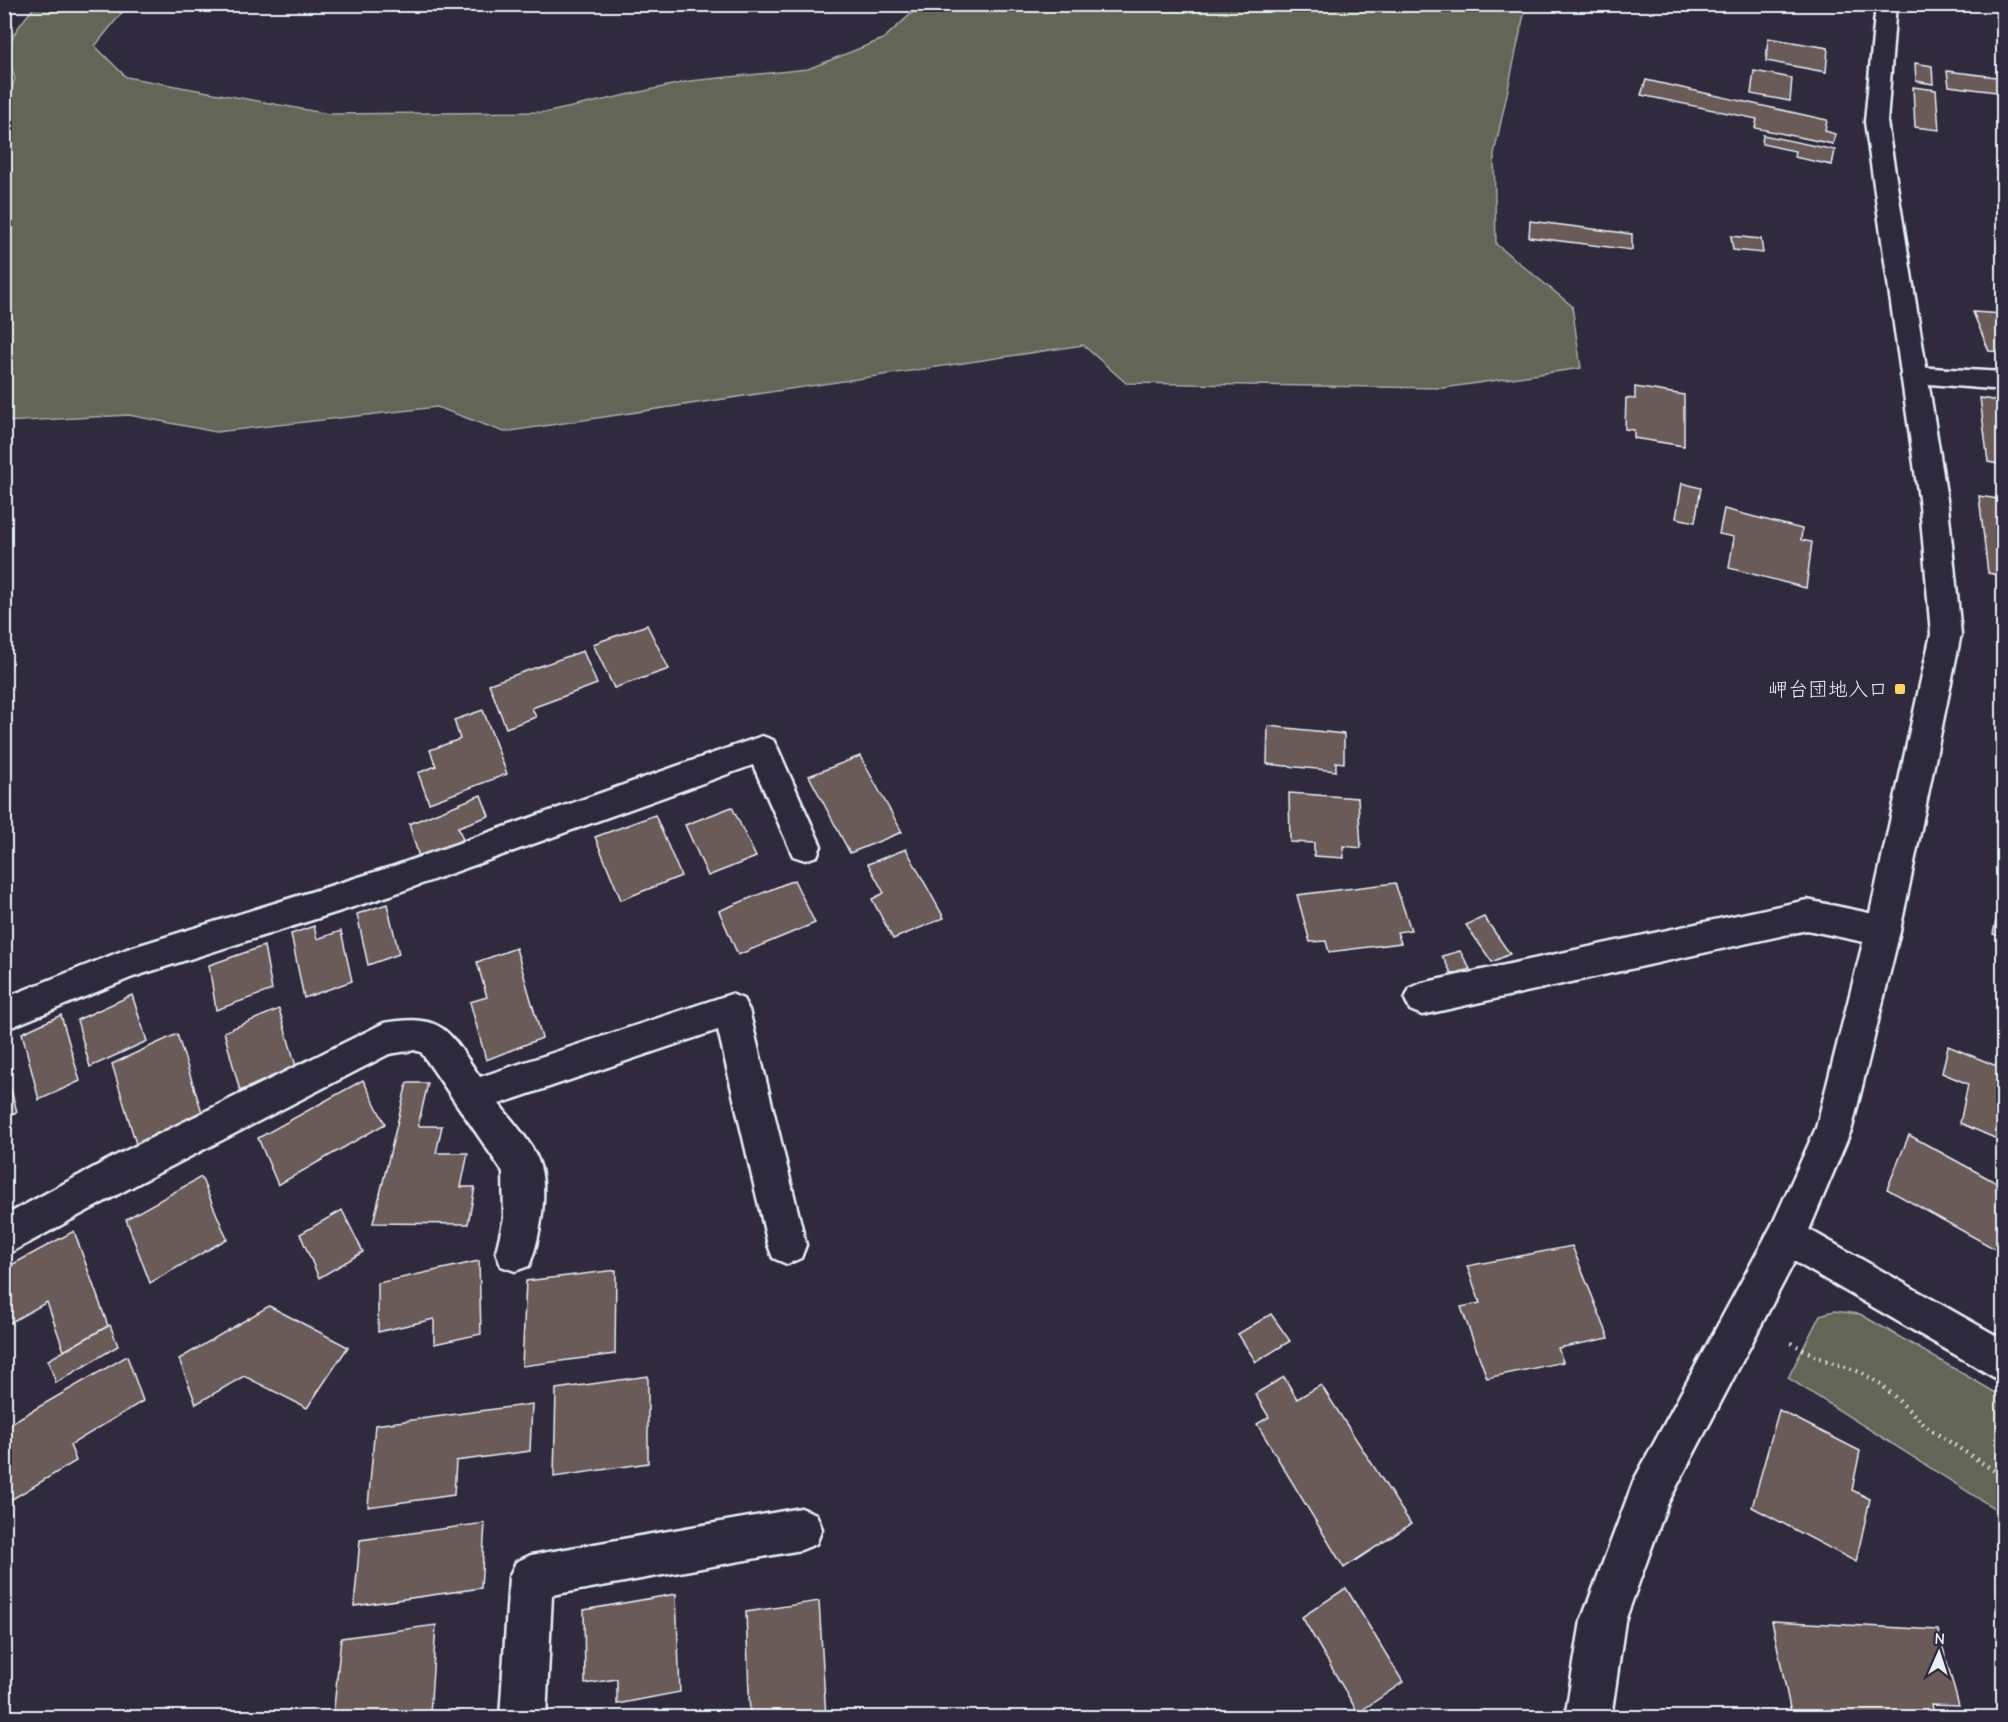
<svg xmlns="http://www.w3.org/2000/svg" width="2008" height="1722" viewBox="0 0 2008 1722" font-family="'Comic Neue','Klee One',sans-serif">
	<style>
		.green { fill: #646557; stroke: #a6aba8; stroke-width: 1.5 }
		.building { fill: #6b5a58; stroke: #e8f1f8; stroke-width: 1.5 }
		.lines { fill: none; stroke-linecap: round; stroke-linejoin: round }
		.street-casing { stroke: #e8f1f8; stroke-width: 5 }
		.secondary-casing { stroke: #e8f1f8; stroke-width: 5 }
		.path { stroke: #e8f1f8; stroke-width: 4.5; stroke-dasharray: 1.5 5; stroke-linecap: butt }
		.street { fill: #2f2a3d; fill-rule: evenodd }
		.secondary { fill: #2f2a3d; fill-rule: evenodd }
		.poi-dot { fill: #ffd166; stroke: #2f2a3d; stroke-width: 2 }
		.labels { text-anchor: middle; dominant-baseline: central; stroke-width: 6; stroke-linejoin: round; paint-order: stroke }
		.poi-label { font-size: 20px; fill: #e8f1f8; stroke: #2f2a3d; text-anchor: end }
	</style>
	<rect width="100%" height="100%" fill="#2f2a3d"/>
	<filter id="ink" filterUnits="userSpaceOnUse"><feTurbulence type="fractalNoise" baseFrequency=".0167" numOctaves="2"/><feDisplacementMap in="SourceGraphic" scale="12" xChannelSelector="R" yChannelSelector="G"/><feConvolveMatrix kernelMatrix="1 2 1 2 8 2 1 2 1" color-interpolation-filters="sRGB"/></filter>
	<g filter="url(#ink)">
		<g class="green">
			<path d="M36,5H128L95,46L126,77L329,114L549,112L690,81L808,69L883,39L921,5H1526L1494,154L1496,244L1572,306L1581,368L1443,388L1126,383L1083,345L504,432L437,407L216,432L129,415L5,422L4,114L15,78C0,45 15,31 36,5Z"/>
			<polygon points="1834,1311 1860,1314 2003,1397 2003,1514 1788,1378 1820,1315"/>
		</g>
		<g class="building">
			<polygon points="1768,38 1828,48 1826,72 1766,61"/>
			<polygon points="1915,63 1932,66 1933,84 1916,81"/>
			<polygon points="1754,71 1792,78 1790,101 1751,94"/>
			<polygon points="1947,71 2004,78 2004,93 1949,86"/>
			<polygon points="1646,80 1827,120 1825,131 1835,134 1833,144 1755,128 1757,119 1641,95"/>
			<polygon points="1913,87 1936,90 1939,130 1915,127"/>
			<polygon points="1763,135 1835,150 1832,165 1794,157 1795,151 1762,144"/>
			<polygon points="1530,221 1632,234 1632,250 1529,237"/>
			<polygon points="1731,236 1761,239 1763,253 1733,250"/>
			<polygon points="1973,312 2004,314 2004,352 1989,351"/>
			<polygon points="1635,387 1684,395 1684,446 1634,438 1634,430 1625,429 1626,398 1635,399"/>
			<polygon points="1980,398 2004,402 2004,465 1988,462"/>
			<polygon points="1682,483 1701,488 1695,522 1676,518"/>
			<polygon points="1979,496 2004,500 2004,576 1988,573"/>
			<polygon points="1724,509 1802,529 1801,540 1812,542 1806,588 1729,568 1734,537 1719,534"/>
			<polygon points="647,625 669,669 614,688 593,644"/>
			<polygon points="583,651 597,684 532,708 536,717 506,728 489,684"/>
			<polygon points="483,710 507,774 429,803 418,773 436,766 430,750 460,739 454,720"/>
			<polygon points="1268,726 1344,734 1344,763 1336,762 1336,771 1267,764"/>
			<polygon points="860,756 902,832 850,853 809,776"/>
			<polygon points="1289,793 1358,798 1361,848 1343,846 1344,858 1314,856 1314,843 1290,842"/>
			<polygon points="481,795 489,816 458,827 463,840 419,857 409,824"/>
			<polygon points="732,807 756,857 708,876 685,825"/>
			<polygon points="655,815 681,876 621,900 595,837"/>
			<polygon points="906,849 944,918 893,939 872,899 884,893 868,864"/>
			<polygon points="794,880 815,923 738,955 719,911"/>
			<polygon points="1395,883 1411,930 1397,932 1401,943 1329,952 1326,941 1310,942 1297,895"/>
			<polygon points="387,904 399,954 368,965 357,914"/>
			<polygon points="1999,907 2004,909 2004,938 1993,934"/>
			<polygon points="1484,917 1510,954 1492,962 1466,925"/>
			<polygon points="314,926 317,939 341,931 352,981 304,998 291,934"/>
			<polygon points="264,946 272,990 216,1010 209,965"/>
			<polygon points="516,948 542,1038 486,1060 470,1002 487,997 477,962"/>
			<polygon points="1460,951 1470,969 1452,974 1442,956"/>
			<polygon points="132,995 147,1041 90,1067 77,1020"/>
			<polygon points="279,1009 296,1066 240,1091 224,1032"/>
			<polygon points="61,1015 80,1081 39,1100 22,1033"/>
			<polygon points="177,1034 202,1112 136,1144 112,1064"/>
			<polygon points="1948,1046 2004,1069 2004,1142 1960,1123 1968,1084 1942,1073"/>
			<polygon points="4,1063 17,1112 4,1117"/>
			<polygon points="363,1080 385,1124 278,1185 258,1138"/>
			<polygon points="407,1083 428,1083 418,1126 442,1126 436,1153 468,1153 461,1187 475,1187 468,1224 373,1223"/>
			<polygon points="1909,1135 2004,1187 2004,1254 1887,1189"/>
			<polygon points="201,1177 227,1239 150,1283 126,1219"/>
			<polygon points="342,1210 363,1252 319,1278 300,1234"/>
			<polygon points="74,1231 108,1326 64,1351 47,1302 4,1326 4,1269"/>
			<polygon points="1572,1246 1609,1338 1558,1348 1563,1362 1487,1378 1461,1307 1480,1303 1467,1266"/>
			<polygon points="479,1261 481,1334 434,1344 434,1319 378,1332 378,1283"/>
			<polygon points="616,1270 615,1354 522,1366 526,1281"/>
			<polygon points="269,1306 348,1347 307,1408 244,1376 196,1404 179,1359"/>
			<polygon points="1271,1314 1290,1341 1256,1362 1238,1334"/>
			<polygon points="110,1325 118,1346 56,1383 48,1360"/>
			<polygon points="127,1356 143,1401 70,1445 76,1461 4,1504 4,1427"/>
			<polygon points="648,1376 648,1463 554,1477 556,1389"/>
			<polygon points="1284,1377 1297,1399 1321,1385 1411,1524 1344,1568 1257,1424 1269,1417 1255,1394"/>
			<polygon points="532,1404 530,1451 456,1461 454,1495 368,1507 375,1425"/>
			<polygon points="1779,1410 1860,1451 1852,1490 1870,1499 1856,1562 1752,1507"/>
			<polygon points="485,1523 481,1588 354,1606 360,1540"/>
			<polygon points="1346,1588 1403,1682 1358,1713 1302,1617"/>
			<polygon points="676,1594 680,1692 617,1704 617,1679 585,1684 584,1610"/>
			<polygon points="819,1601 826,1718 750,1718 746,1612"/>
			<polygon points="1772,1621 1938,1630 1959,1706 1931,1705 1934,1718 1792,1718"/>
			<polygon points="436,1625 430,1714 407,1718 333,1718 341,1638"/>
		</g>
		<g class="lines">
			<defs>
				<g id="street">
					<polygon points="1913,367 2004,372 2004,390 1904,382 1900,376 1904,370"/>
					<polygon points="762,736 773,740 778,749 821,846 817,856 805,860 793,856 753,765 391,895 133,977 4,1030 4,998 127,949 391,867"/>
					<polygon points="1807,900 1883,916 1895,920 1900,931 1895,942 1883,946 1807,930 1422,1015 1410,1010 1405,999 1410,988 1422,983"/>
					<path d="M731,994L743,999L749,1010L806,1245L801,1258L787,1264L773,1258L768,1245L718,1030L499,1104C513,1122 534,1144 540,1166C548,1193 540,1240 529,1266L515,1271L501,1266L496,1252L504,1218L503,1172L421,1052L414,1050L389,1054L139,1183L4,1256V1216L113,1157L384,1023C445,1013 448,1031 480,1077Z"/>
					<polygon points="1787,1217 2004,1340 2004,1383 1773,1249 1768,1236 1773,1223"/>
					<polygon points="801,1508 816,1514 822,1529 816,1544 801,1550 552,1595 546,1718 500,1718 509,1577 516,1562 531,1555"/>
				</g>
				<polygon id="secondary" points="1876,4 1896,4 1887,122 1948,506 1961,634 1900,931 1852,1128 1801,1249 1667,1505 1625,1621 1611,1718 1565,1718 1581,1621 1634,1480 1773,1223 1816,1128 1866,931 1931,634 1920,506 1865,122"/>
			</defs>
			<use href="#street" class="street-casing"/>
			<use href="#secondary" class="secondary-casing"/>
			<polyline class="path" points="1791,1343 1822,1359 1860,1372 1881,1384 1928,1428 2004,1477"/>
			<use href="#street" class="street"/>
			<use href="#secondary" class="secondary"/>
		</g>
	</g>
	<rect class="poi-dot" x="1894" y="683" width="12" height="12" rx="3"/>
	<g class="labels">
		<g class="poi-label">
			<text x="1888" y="689">岬台団地入口</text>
		</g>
	</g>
	<rect width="2008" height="1722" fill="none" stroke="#2f2a3d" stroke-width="24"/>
	<rect x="12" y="12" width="1984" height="1698" fill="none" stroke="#e8f1f8" stroke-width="2" filter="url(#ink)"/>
	<g transform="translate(1939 1653) rotate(3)" stroke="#2f2a3d" stroke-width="4.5" paint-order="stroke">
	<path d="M0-4.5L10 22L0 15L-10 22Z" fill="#e8f1f8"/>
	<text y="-9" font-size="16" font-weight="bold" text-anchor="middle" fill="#e8f1f8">N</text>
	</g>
</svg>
